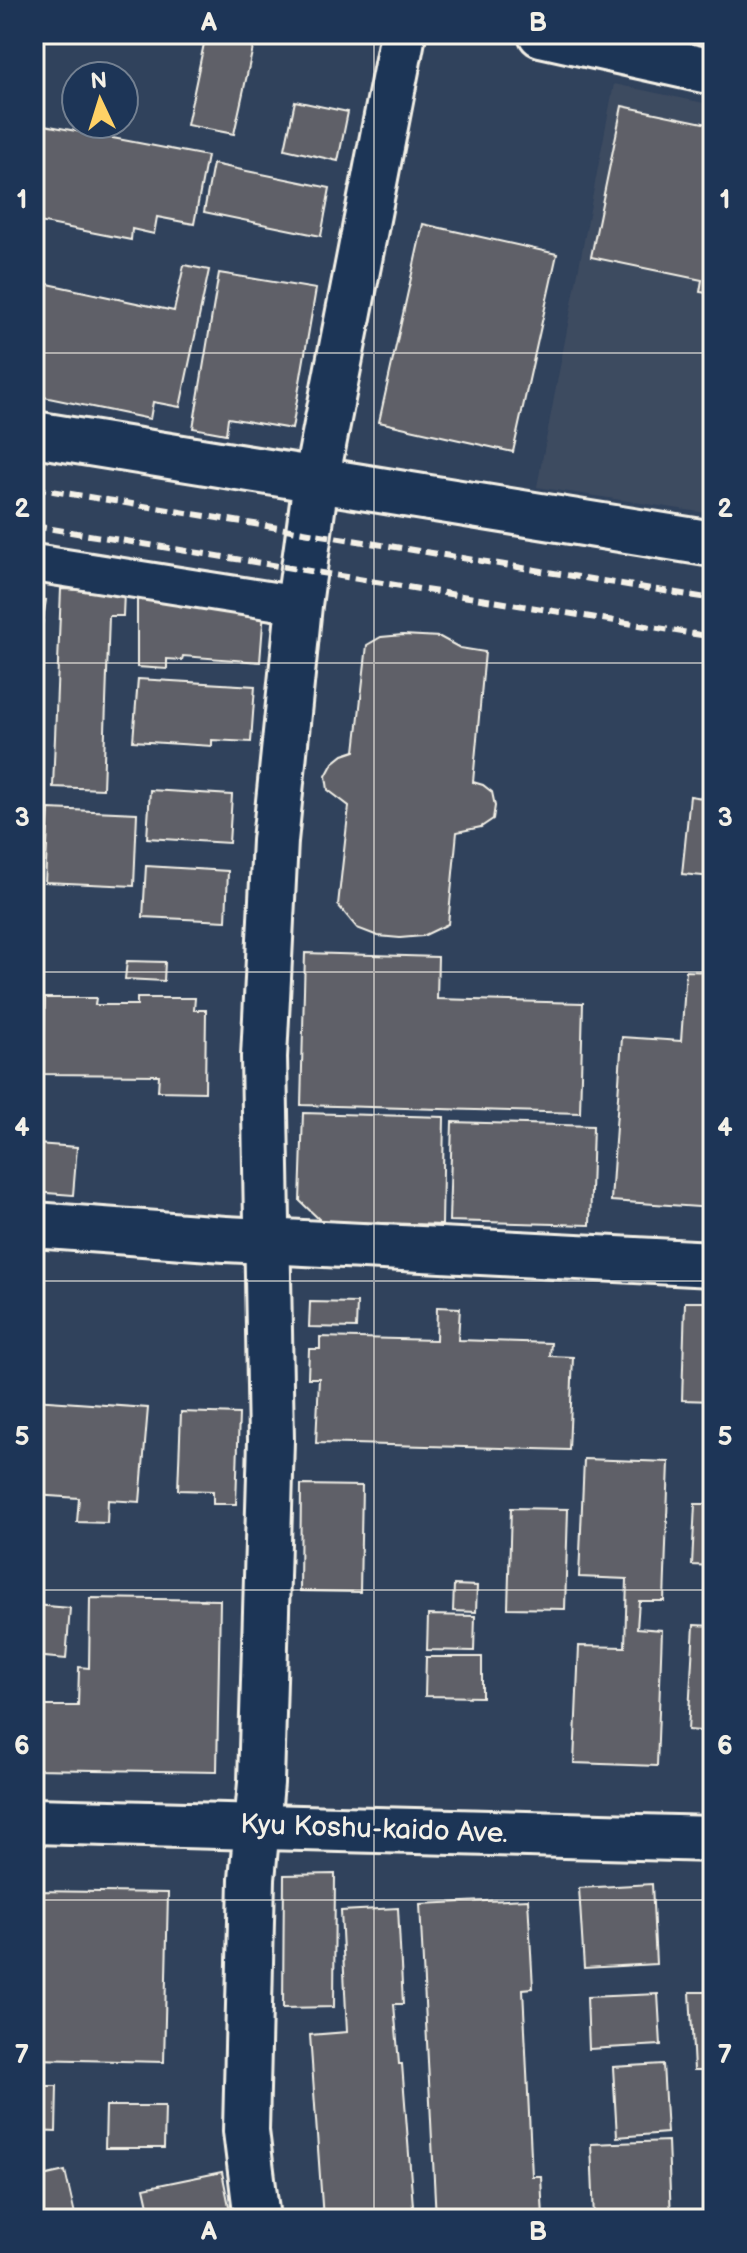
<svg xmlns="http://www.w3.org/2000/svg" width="747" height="2253" viewBox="0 0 747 2253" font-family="'Balsamiq Sans',sans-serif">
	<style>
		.built { fill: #3e4b60 }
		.building { fill: #5e6168; stroke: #f4f1e8; stroke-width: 2 }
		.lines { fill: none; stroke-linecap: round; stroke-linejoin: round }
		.service-casing { stroke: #f4f1e8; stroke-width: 42 }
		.minor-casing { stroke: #f4f1e8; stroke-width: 50 }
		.secondary-casing { stroke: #f4f1e8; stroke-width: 50 }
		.service { stroke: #1d3557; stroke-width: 36 }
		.minor { stroke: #1d3557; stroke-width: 44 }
		.secondary { stroke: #1d3557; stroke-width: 44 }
		.rail { stroke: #f4f1e8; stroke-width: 6; stroke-dasharray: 12 6; stroke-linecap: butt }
		.grid { fill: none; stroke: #f4f1e8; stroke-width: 2; stroke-opacity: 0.55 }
		.labels { text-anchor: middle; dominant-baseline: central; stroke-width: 6; stroke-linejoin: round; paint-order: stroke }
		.street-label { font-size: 28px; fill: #f4f1e8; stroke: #1d3557 }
		.neatline { fill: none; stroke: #f4f1e8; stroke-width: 3 }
		.grid-label { font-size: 26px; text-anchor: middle; font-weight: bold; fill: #f4f1e8 }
	</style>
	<rect width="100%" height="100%" fill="#30425c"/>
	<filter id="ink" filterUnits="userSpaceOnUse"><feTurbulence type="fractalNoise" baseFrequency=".0125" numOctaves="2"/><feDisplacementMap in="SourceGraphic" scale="16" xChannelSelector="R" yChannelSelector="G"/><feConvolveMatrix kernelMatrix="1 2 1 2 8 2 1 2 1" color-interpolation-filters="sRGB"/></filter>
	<g filter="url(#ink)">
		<polygon class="built" points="614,84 713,105 713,514 537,487"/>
		<g class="building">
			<polygon points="206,34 256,34 234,134 187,125"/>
			<polygon points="295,101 348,112 338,161 285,149"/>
			<polygon points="622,106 713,125 713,294 700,292 702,280 591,257"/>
			<polygon points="34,123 207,156 194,224 157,217 154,234 132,229 131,240 34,221"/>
			<polygon points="213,164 330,188 321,236 204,212"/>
			<polygon points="423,224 557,254 513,452 379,422"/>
			<polygon points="184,265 209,270 180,407 153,402 150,419 34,395 34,281 174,311"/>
			<polygon points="219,273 316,289 292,429 228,418 226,434 193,428"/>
			<polygon points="61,589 124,592 123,616 109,616 103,789 53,787"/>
			<polygon points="137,596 264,611 260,662 183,656 182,660 167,659 167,669 137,667"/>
			<polygon points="34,599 46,600 34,676"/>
			<polygon points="403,635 440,637 460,648 485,652 473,782 483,785 492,792 495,806 493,819 481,827 457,832 448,924 423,936 400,938 378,936 357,928 338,905 349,806 328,790 326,776 333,763 343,755 355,751 367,645 381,637"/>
			<polygon points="138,679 255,686 251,742 212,740 212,746 133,741"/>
			<polygon points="711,782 713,782 713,877 682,874 690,796 709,799"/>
			<polygon points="150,790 232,795 229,843 147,838"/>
			<polygon points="49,809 137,813 134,886 45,882"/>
			<polygon points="146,866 228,871 226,921 143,917"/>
			<polygon points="305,953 438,957 437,999 583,1003 580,1113 301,1105"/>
			<polygon points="127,961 165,962 164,981 125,979"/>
			<polygon points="686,971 713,972 713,1208 611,1201 622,1037 681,1041"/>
			<polygon points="45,998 96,998 95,1005 137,1005 137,998 195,998 194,1010 206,1010 205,1092 158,1091 159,1075 43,1074"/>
			<polygon points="303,1113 444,1117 442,1225 321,1221 300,1201"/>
			<polygon points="452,1122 593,1126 590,1225 449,1221"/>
			<polygon points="36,1144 77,1147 73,1195 34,1192"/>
			<polygon points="310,1302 357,1303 356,1328 309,1327"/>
			<polygon points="685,1302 713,1302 713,1401 682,1400"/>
			<polygon points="437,1307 460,1308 458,1340 551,1343 550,1356 573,1357 569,1450 316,1443 319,1378 308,1378 309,1349 320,1349 320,1337 436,1340"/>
			<polygon points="34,1400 148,1408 140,1502 108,1500 107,1523 77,1522 79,1498 34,1495"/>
			<polygon points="181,1412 239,1414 236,1504 213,1504 213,1491 178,1490"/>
			<polygon points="584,1459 669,1462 664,1601 639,1601 637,1628 662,1630 657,1766 574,1763 579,1646 625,1647 627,1579 579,1577"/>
			<polygon points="301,1485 362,1486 360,1592 300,1591"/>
			<polygon points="713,1491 713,1566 692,1565 695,1504 712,1504"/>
			<polygon points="511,1508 568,1509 565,1609 508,1608"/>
			<polygon points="454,1585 477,1586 476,1612 453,1611"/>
			<polygon points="90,1598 220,1600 217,1772 34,1769 34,1706 78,1706 79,1667 89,1668"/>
			<polygon points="34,1605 70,1608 66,1659 34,1656"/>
			<polygon points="428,1615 475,1616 474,1651 427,1650"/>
			<polygon points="694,1625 713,1626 713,1732 688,1730"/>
			<polygon points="426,1657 482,1657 482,1697 425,1696"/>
			<polygon points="335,1874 334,2007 283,2008 284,1875"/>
			<polygon points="652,1884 656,1964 584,1968 579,1888"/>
			<polygon points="34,1891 168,1893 164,2062 34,2059"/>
			<polygon points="528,1899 533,1988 523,1989 532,2176 541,2176 543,2218 436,2219 420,1904"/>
			<polygon points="398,1908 403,2004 394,2004 399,2064 402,2064 414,2219 323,2219 310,2035 347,2032 341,1911"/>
			<polygon points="690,1992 713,1992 713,2070 694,2070"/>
			<polygon points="658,1994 661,2045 589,2049 587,1997"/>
			<polygon points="663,2064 667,2133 617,2137 613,2067"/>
			<polygon points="34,2086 57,2086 56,2132 34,2131"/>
			<polygon points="106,2106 165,2106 164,2148 105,2148"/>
			<polygon points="668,2141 671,2219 594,2219 591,2144"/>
			<polygon points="65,2171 76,2219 34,2219 34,2178"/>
			<polygon points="222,2172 230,2211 195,2219 151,2219 144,2188"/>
		</g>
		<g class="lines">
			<defs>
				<polyline id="service" points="34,563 299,605"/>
				<g id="minor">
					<polyline points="541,34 713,72"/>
					<polyline points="34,434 713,544"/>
					<polyline points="34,1225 225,1239 713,1264"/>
					<polyline points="257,2219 246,2131 252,1879 261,1783 271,1440 264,1057 275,841 299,605 316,481 403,34"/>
				</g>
				<polyline id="secondary" points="34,1821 713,1839"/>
			</defs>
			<use href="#service" class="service-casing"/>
			<use href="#minor" class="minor-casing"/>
			<use href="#secondary" class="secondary-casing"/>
			<use href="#service" class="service"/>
			<use href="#minor" class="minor"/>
			<use href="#secondary" class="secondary"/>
			<g class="rail">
				<polyline points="34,488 713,599"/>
				<polyline points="34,526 713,637"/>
			</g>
		</g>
	</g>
	<path class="grid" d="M374,34V2219M34,353H713M34,663H713M34,972H713M34,1281H713M34,1590H713M34,1900H713"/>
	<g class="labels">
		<g class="street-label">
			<text transform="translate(374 1829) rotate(2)">Kyu Koshu-kaido Ave.</text>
		</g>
	</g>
	<rect width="747" height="2253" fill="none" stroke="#1d3557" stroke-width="88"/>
	<g transform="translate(100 100) rotate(356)"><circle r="38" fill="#1d3557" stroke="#738091" stroke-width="2"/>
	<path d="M0-6L14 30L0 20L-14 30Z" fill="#ffd166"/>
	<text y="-12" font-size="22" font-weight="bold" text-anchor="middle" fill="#f4f1e8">N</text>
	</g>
	<rect x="44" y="44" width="659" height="2165" class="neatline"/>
	<g class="grid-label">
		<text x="209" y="31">A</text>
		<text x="538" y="31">B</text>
		<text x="22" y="208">1</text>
		<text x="725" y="208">1</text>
		<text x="22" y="517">2</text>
		<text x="725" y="517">2</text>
		<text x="22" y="826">3</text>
		<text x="725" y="826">3</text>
		<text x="22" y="1136">4</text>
		<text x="725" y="1136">4</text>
		<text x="22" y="1445">5</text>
		<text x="725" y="1445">5</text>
		<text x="22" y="1754">6</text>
		<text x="725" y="1754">6</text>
		<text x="22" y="2063">7</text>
		<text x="725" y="2063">7</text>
		<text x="209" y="2240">A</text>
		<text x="538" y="2240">B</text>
	</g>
</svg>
